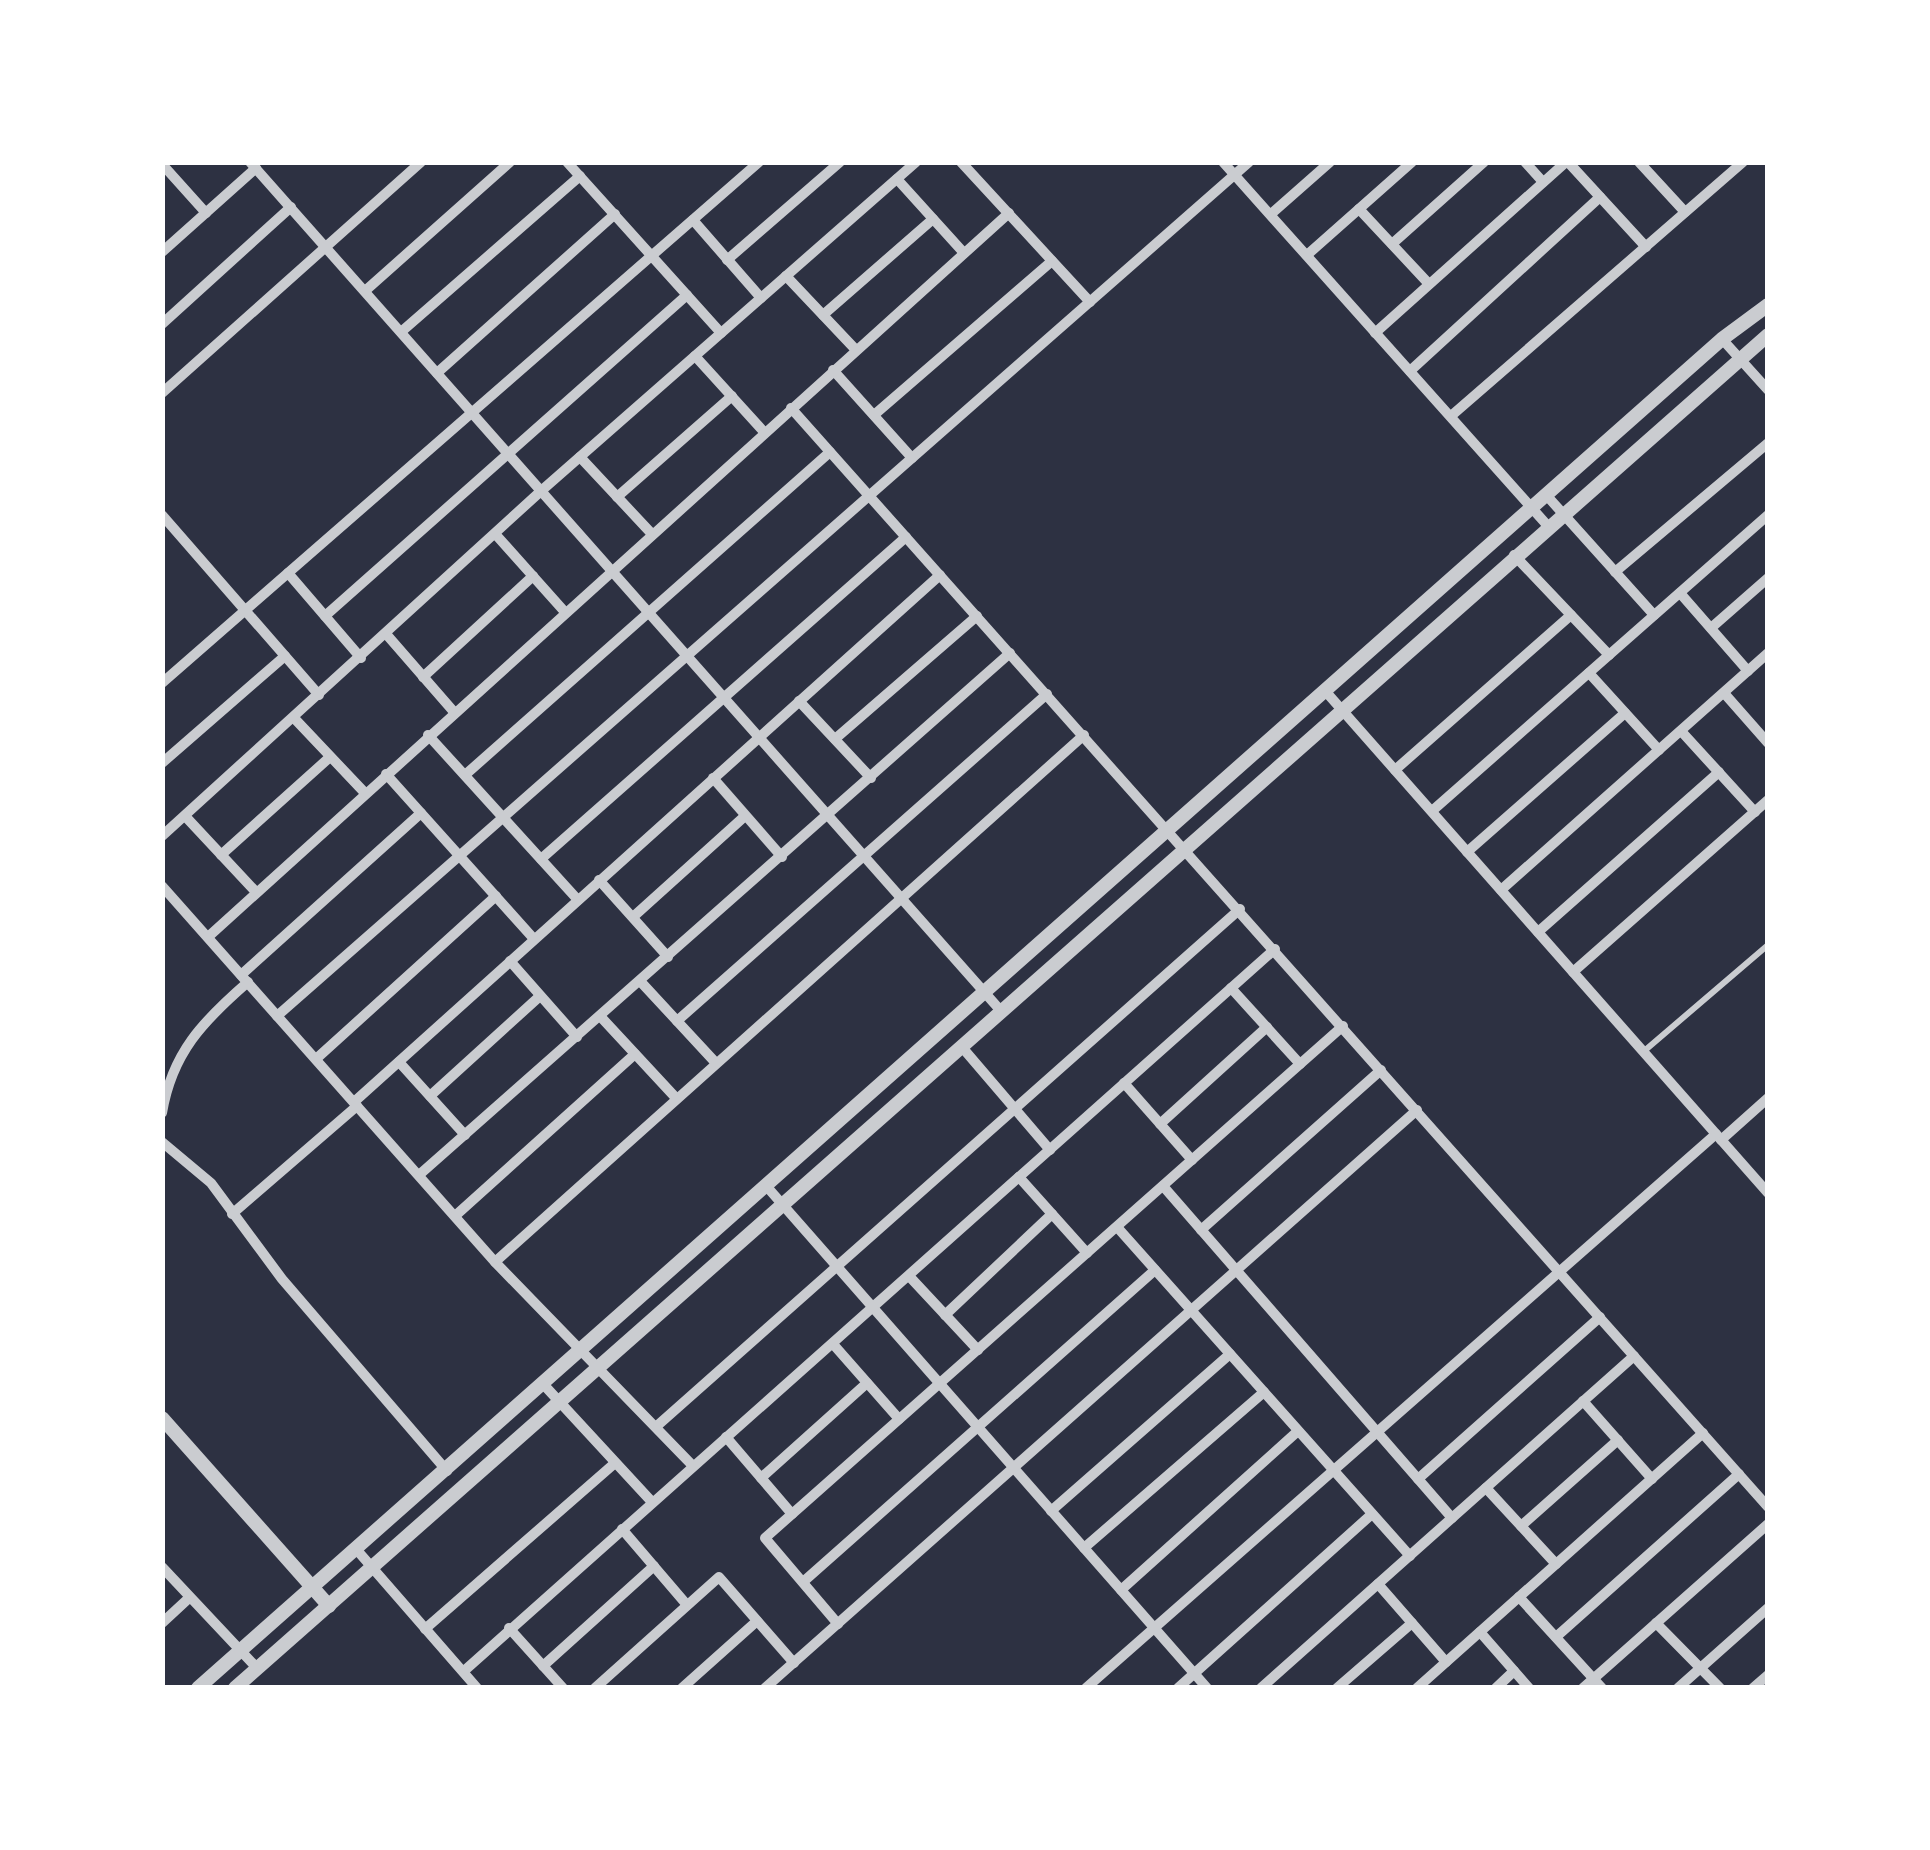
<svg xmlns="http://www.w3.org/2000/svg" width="1930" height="1850" viewBox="0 0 1930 1850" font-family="'IBM Plex Sans',sans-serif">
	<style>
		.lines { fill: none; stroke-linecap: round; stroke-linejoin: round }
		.service { stroke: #caccd0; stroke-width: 6 }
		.minor { stroke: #caccd0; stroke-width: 10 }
		.tertiary { stroke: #caccd0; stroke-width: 14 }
	</style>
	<rect width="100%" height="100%" fill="#2d3142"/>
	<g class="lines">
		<polyline class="service" points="1643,1052 1768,945"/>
		<g class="minor">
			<polyline points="250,162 1001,1011"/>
			<polyline points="567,162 721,333"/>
			<polyline points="961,162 1090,302"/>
			<polyline points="1223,162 1547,525"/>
			<polyline points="1525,162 1543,182"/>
			<polyline points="1568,162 1646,247"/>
			<polyline points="1639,162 1685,212"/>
			<polyline points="162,164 206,213"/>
			<polyline points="897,179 964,253"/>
			<polyline points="1359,209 1429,284"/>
			<polyline points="1271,214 1330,162"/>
			<polyline points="693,220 761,298"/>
			<polyline points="1392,244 1484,162"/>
			<polyline points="162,252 256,168"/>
			<polyline points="1307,255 1412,162"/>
			<polyline points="727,260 840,162"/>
			<polyline points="786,276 856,350"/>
			<polyline points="365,291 510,162"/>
			<polyline points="823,315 933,219"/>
			<polyline points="162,324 291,207"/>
			<polyline points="401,332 580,176"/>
			<polyline points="1375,333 1566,162"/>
			<polyline points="1722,339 1768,390"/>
			<polyline points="695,356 764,432"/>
			<polyline points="833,370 912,458"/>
			<polyline points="1410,371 1600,197"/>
			<polyline points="437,373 615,214"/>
			<polyline points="162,393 421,162"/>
			<polyline points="791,408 1768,1507"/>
			<polyline points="874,415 1052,261"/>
			<polyline points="1451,416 1743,162"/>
			<polyline points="580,457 651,533"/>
			<polyline points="617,497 732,396"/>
			<polyline points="1548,497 1654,615"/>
			<polyline points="162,515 319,695"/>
			<polyline points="497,536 564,611"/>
			<polyline points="1514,555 1609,655"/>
			<polyline points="1615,572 1768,443"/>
			<polyline points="288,573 361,658"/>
			<polyline points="1680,593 1748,671"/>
			<polyline points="325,616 687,295"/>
			<polyline points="1711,628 1768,578"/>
			<polyline points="387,635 454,712"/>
			<polyline points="1589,673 1659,750"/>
			<polyline points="423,677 533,576"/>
			<polyline points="162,683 759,162"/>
			<polyline points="1327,693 1768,1193"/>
			<polyline points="1724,693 1768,743"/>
			<polyline points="799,701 871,778"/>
			<polyline points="294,718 365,793"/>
			<polyline points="1681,731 1755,812"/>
			<polyline points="428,735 578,900"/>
			<polyline points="835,739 977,616"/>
			<polyline points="162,763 285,656"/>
			<polyline points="1395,770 1571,615"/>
			<polyline points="386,774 534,939"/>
			<polyline points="465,775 830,452"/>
			<polyline points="713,778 782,857"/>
			<polyline points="1432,811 1768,515"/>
			<polyline points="185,816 256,892"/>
			<polyline points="162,836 541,491 916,162"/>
			<polyline points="1467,852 1625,713"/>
			<polyline points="221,855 330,757"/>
			<polyline points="541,859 906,537"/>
			<polyline points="599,880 668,957"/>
			<polyline points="162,886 495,1262 693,1466"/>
			<polyline points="1501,890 1768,653"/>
			<polyline points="633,917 745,816"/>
			<polyline points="1538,932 1719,772"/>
			<polyline points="208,937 1009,213"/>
			<polyline points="510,961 577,1037"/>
			<polyline points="1573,972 1768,800"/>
			<polyline points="241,975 421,813"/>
			<polyline points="640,981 715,1062"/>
			<polyline points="1231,988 1300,1064"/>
			<polyline points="277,1016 1249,162"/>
			<polyline points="600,1016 676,1098"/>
			<polyline points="677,1021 1047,694"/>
			<polyline points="961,1046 1050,1150"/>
			<polyline points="316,1059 496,896"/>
			<polyline points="399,1062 465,1135"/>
			<polyline points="1124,1083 1192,1160"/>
			<polyline points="430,1096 540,996"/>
			<polyline points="354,1102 940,575"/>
			<path d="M162,1113C172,1053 203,1021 248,982"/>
			<polyline points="1160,1124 1267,1027"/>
			<polyline points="1721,1140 1768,1098"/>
			<polyline points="162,1142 211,1183 282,1279 447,1471"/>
			<polyline points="419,1175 1010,653"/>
			<polyline points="1019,1177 1087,1253"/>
			<polyline points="1163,1186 1452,1518"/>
			<polyline points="768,1188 1207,1688"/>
			<polyline points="232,1214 357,1106"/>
			<polyline points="455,1216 635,1054"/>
			<polyline points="1117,1227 1410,1556"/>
			<polyline points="1201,1230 1381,1070"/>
			<polyline points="495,1262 1084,735"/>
			<polyline points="909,1276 978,1350"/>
			<polyline points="945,1315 1052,1214"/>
			<polyline points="833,1344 899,1419"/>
			<polyline points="544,1385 652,1502"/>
			<polyline points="1583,1401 1652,1479"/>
			<polyline points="658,1425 1240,909"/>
			<polyline points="726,1437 792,1514"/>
			<polyline points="761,1478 867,1383"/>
			<polyline points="1418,1479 1600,1317"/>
			<polyline points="1486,1488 1556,1564"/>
			<polyline points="1051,1511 1230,1354"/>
			<polyline points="1521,1526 1618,1440"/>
			<polyline points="622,1529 687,1605"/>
			<polyline points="1084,1548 1264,1392"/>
			<polyline points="356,1549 477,1688"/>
			<polyline points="162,1567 257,1668"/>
			<polyline points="803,1582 1155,1270"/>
			<polyline points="1378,1584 1446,1662"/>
			<polyline points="1121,1590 1298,1431"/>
			<polyline points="1519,1597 1602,1688"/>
			<polyline points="162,1623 189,1598"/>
			<polyline points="1656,1623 1720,1688"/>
			<polyline points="838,1624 765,1538 1343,1026"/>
			<polyline points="509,1628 563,1688"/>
			<polyline points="425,1629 615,1463"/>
			<polyline points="1480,1632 1529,1688"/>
			<polyline points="1556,1637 1739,1474"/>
			<polyline points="543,1666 654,1566"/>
			<polyline points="464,1671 1275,949"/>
			<polyline points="595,1688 719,1577 794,1663"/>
			<polyline points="682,1688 757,1621"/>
			<polyline points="765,1688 1417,1110"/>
			<polyline points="1086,1688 1716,1134"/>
			<polyline points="1178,1688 1372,1514"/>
			<polyline points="1261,1688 1634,1356"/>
			<polyline points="1337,1688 1412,1623"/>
			<polyline points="1417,1688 1703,1433"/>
			<polyline points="1496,1688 1514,1671"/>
			<polyline points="1583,1688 1768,1524"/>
			<polyline points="1678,1688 1768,1608"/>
			<polyline points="1753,1688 1768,1675"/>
		</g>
		<g class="tertiary">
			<polyline points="162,1418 329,1606"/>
			<polyline points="198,1688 1722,339 1768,305"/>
			<polyline points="235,1688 1768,335"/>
		</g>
	</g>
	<rect width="1930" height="1850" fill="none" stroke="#ffffff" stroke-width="330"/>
</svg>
